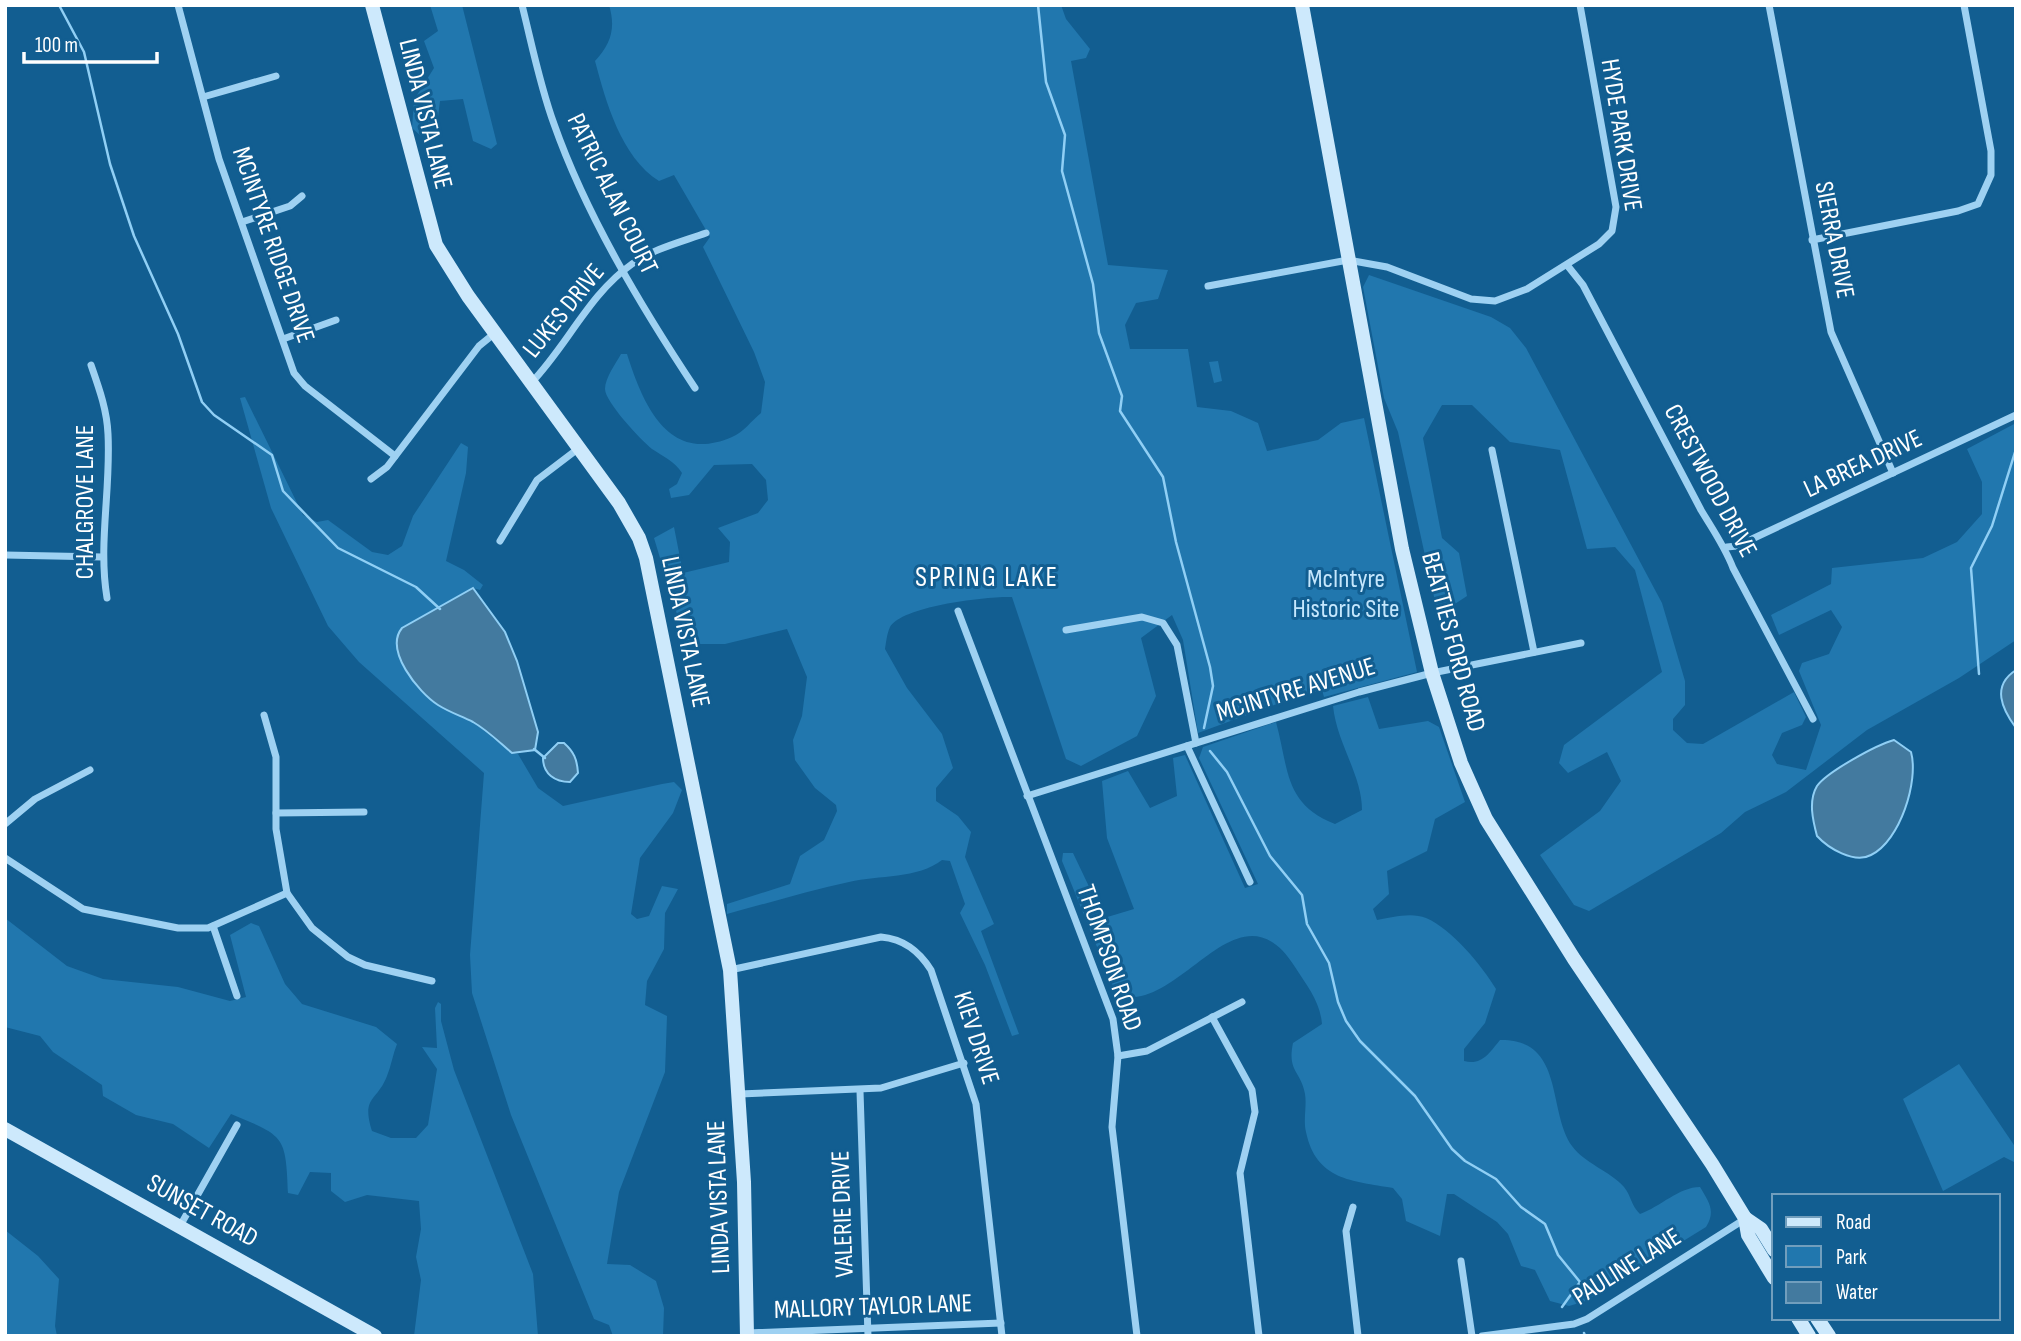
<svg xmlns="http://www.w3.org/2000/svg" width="2021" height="1341" viewBox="0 0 2021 1341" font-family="'Sofia Sans Condensed',sans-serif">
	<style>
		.green { fill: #2177ae }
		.water { fill: #437a9f; stroke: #90cff5; stroke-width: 2 }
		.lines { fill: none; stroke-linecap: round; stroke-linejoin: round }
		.stream { stroke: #90cff5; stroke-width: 2.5 }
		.street { stroke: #9ed1f2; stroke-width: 7 }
		.secondary { stroke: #cde9fc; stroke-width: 14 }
		.labels { text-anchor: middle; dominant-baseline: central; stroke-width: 6; stroke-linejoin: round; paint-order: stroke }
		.street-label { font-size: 26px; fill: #fff; stroke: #125e91 }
		.park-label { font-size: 26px; fill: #c5e7fd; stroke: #125e91 }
		.neighbourhood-label { font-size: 28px; letter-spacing: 2px; fill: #fff; stroke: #125e91 }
	</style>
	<rect width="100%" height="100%" fill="#125e91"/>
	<g class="green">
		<polygon points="430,5 462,5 497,144 491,149 473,141 463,99 440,101 437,125 421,136 412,128 414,100 434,68 424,41 438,31"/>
		<path d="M609,5H1061L1066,19L1090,49L1086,58L1071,61L1108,265L1168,270L1158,299L1136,303L1125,325L1130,349H1188L1197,407L1231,411L1258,423L1267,451L1318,440L1341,423L1364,418L1417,672L1324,697L1322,690L1304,694L1198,733L1183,640L1172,615L1141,638L1156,696L1137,736L1081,766L1066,759L1012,597C988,596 902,606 890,627C887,633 886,643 885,649L907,688L942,734L953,768L936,788V801L958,816L971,832L965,857L994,924L981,931L1019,1034L1012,1036L985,965L960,913L965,904L950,861L942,860C918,879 879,875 849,882C808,891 768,903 727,914V904L790,884L800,856L824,840L837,811L836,805L815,788L795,760L793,740L802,716L807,677L787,629L725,644H686L654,538L674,527L683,573L729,562L730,542L718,528L758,513L768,500L766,480L752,464L714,465L689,495L671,498L669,489L677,484L682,473C674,461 664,457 652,449C641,440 605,402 605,389C605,378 616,363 621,354H627C643,404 668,465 732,437C743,433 752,420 761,413L765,382L754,352L703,247L710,237L674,175L659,181C621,157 606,102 595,61C611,44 616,28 609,5Z"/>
		<polygon points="1369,275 1491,317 1510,328 1526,348 1662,603 1685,681 1685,705 1673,719 1673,730 1687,743 1703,744 1794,692 1806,717 1802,725 1782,733 1772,755 1777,764 1806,770 1821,725 1799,671 1802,663 1829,654 1842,627 1831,610 1779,635 1771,615 1831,584 1832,568 1923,558 1957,542 1982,514 1982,482 1967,449 2016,423 2016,640 1959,678 1867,730 1786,792 1745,812 1721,833 1589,911 1574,905 1540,855 1600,811 1621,781 1607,752 1568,773 1559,763 1564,745 1662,672 1635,570 1615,547 1587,549 1560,450 1510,442 1472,405 1442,405 1423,438 1442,538 1459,553 1467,596 1438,615 1398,432 1384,398 1363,287"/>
		<polygon points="1218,361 1222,381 1214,383 1209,362"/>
		<polygon points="245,397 303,515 317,522 328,520 372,552 388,555 402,546 413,516 461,443 468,447 466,473 446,561 464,570 483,585 480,590 473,588 402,628 402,663 417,683 437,704 473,722 512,753 518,754 538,788 563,806 662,784 674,782 682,790 673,813 640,858 631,914 637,919 649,916 662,886 678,889 665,913 664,949 647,981 645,1005 667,1016 665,1072 619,1192 607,1264 630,1265 656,1281 664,1308 663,1336 613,1336 609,1325 594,1319 511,1115 472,993 470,955 484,773 359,662 328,626 271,508 240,398"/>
		<path d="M1368,697L1379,729L1428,721L1439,727L1465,802L1435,819L1427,851L1387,871L1389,894L1373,909L1377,920C1392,917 1412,912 1426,918C1452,929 1482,966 1496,989L1485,1023L1464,1049V1061C1482,1066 1490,1052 1500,1040C1565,1039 1547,1110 1572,1146C1584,1163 1610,1171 1624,1187C1631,1195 1631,1206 1640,1214C1660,1207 1679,1187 1700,1187C1709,1202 1716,1211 1706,1227L1586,1301L1569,1306L1550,1301L1535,1270L1521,1266L1508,1234L1497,1222L1454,1194H1447L1440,1236L1406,1221L1402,1199L1393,1188C1352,1181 1316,1180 1306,1132C1303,1120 1307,1106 1305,1094C1301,1071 1287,1072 1293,1043L1322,1024C1320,1001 1307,986 1295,967C1238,877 1182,1014 1117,996L1062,861L1063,853H1073L1104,918L1134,909L1107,838L1102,781L1128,771L1150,808L1177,796L1173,758L1185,755L1245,888L1258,884L1199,758L1203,747L1276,722C1289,770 1284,804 1335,824L1362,810C1362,775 1337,744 1333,706Z"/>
		<path d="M5,918L67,966L103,979L178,987L230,1001L246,997L230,935L251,923L259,926L285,984L302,1004L376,1027L397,1044C393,1054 391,1066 387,1076C377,1102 361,1096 372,1131L391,1138H416L428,1125L437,1069L422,1047L437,1048L435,1008L438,1002L441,1004V1021L454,1070L533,1274L538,1336H414L421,1280L416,1257L421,1229L419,1201L367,1195L345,1202L331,1191V1173L310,1172L298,1195L288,1193C286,1135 284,1136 231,1114L209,1148L173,1124L136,1115L103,1096L102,1085L53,1052L40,1036L5,1027Z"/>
		<polygon points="1959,1064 2016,1148 2016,1163 2004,1157 1943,1191 1903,1099"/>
		<polygon points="5,1230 38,1256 59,1279 55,1326 57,1336 5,1336"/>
	</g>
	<g class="water">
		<path d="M473,588L505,632L517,661L538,732L535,750L512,753C499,742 487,730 473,722C461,716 449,712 438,705C418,692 384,650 402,628Z"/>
		<path d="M2016,670V728C2002,709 1991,686 2016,670Z"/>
		<path d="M1894,740L1911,752C1919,781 1900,841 1871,855C1854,864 1828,848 1817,836C1813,821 1808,801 1817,786C1827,772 1876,745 1894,740Z"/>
		<path d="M558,743H564C574,752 577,759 578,773L570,782C555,782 543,774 543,758Z"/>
	</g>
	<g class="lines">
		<g class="stream">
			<polyline points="59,5 84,52 110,164 134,236 178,334 202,402 214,415 272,455 283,491 338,548 416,587 440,609"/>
			<polyline points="1038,5 1046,82 1065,135 1062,171 1093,284 1099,333 1122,396 1120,411 1163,477 1176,542 1210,667 1213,686 1204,728"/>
			<polyline points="1979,674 1971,568 1992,526 2016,449"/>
			<polyline points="534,749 545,758"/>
			<polyline points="1210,751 1227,772 1270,856 1302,895 1307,924 1329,963 1338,1002 1346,1021 1360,1041 1415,1096 1452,1149 1465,1161 1496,1179 1521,1207 1545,1224 1558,1255 1580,1282 1562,1307"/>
			<polyline points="1584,1333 1585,1336"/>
		</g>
		<g class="street">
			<polyline points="178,5 219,159 294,373 305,386 395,456"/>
			<path d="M522,5C532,45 540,86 554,124C586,215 642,308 695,388"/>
			<polyline points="1769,5 1831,332 1893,473"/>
			<polyline points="203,97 276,76"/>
			<polyline points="242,222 290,206 302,196"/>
			<polyline points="1812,240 1958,211 1978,204 1991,175 1991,151 1964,5"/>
			<path d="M1567,265L1583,285L1701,510C1713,530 1725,547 1733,568L1813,719"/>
			<polyline points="1208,286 1348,260 1387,267 1471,299 1495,301 1527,289 1599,244 1612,231 1616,207 1580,5"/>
			<polyline points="283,339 336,320"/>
			<path d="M91,365C99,388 107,410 108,434C111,489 98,544 107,598"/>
			<path d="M531,383C567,346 589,294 632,264C653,249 681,242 706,233"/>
			<polyline points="1492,450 1534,652"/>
			<polyline points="371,479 387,467 479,346 495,333"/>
			<polyline points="500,541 537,480 579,448"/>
			<polyline points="1727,547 1737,546 2016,415"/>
			<polyline points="5,555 103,557"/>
			<polyline points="958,611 1113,1019 1118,1056 1112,1127 1137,1336"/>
			<polyline points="1066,630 1142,617 1163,623 1177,645 1196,743"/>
			<polyline points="264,715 276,757 276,829 287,893 312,928 348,957 365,965 432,981"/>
			<polyline points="1187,746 1250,882"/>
			<polyline points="1027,796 1359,692 1432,673 1581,643"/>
			<polyline points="276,813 364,812"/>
			<polyline points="5,824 35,799 90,770"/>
			<polyline points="5,858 83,909 178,928 208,928 287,893"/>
			<polyline points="213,926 237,996"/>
			<path d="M730,970L881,937C904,939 919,951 931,970L976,1104L1002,1336"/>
			<polyline points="1212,1017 1252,1090 1255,1112 1240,1173 1259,1336"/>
			<polyline points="1118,1056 1147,1051 1242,1002"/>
			<polyline points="860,1091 868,1336"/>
			<polyline points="740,1094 881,1088 964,1063"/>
			<polyline points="1353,1207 1346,1231 1358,1336"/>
			<polyline points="180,1226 237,1125"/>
			<polyline points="1461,1261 1472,1336"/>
			<polyline points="748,1333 1001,1323"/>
			<polyline points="1482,1336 1574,1324 1587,1319 1745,1219"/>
		</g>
		<g class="secondary">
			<polyline points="372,5 436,245 468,296 619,503 639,538 646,558 730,970 744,1182 747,1336"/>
			<polyline points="1302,5 1402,549 1432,673 1461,763 1486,819 1574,959 1712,1164 1745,1218 1748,1235 1774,1278"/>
			<polyline points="5,1129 375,1336"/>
			<polyline points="1745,1218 1761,1229 1774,1250"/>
			<polyline points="1798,1318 1809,1336"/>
			<polyline points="1817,1318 1829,1336"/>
		</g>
	</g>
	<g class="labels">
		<g class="street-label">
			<text transform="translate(425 114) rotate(76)">LINDA VISTA LANE</text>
			<text transform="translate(1621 135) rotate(81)">HYDE PARK DRIVE</text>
			<text transform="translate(612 194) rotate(64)">PATRIC ALAN COURT</text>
			<text transform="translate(1834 240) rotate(79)">SIERRA DRIVE</text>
			<text transform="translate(273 245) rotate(71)">MCINTYRE RIDGE DRIVE</text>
			<text transform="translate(564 311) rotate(-51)">LUKES DRIVE</text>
			<text transform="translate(1863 464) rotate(-25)">LA BREA DRIVE</text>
			<text transform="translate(1710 481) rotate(62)">CRESTWOOD DRIVE</text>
			<text transform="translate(85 502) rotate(-90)">CHALGROVE LANE</text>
			<text transform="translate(685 632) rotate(78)">LINDA VISTA LANE</text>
			<text transform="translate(1453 642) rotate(75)">BEATTIES FORD ROAD</text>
			<text transform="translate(1296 690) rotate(-17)">MCINTYRE AVENUE</text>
			<text transform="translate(1109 958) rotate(71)">THOMPSON ROAD</text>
			<text transform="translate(976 1038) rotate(72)">KIEV DRIVE</text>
			<text transform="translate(719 1197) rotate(-92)">LINDA VISTA LANE</text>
			<text transform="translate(202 1211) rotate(29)">SUNSET ROAD</text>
			<text transform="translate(843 1214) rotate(-92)">VALERIE DRIVE</text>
			<text transform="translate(1627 1267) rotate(-32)">PAULINE LANE</text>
			<text transform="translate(873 1307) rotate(-2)">MALLORY TAYLOR LANE</text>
		</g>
		<g class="park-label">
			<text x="1346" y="579">McIntyre<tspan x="1346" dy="30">Historic Site</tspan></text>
		</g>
		<g class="neighbourhood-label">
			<text x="987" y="577">SPRING LAKE</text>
		</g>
	</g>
	<rect width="2021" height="1341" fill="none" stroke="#ffffff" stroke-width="14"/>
	<rect x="1772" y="1194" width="228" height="126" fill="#125e91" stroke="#719ebd" stroke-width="2"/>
	<rect x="1786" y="1217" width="35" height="10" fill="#cde9fc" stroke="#719ebd" stroke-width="2"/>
	<text x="1836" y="1229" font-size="21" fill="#ffffff">Road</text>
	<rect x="1786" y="1246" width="35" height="21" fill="#2177ae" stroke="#719ebd" stroke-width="2"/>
	<text x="1836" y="1264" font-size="21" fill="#ffffff">Park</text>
	<rect x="1786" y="1282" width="35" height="21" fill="#437a9f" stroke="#719ebd" stroke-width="2"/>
	<text x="1836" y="1299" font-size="21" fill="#ffffff">Water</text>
	<path d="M24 52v10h133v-10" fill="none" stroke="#ffffff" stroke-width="3.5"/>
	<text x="35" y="52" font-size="21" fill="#ffffff" stroke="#125e91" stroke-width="5" paint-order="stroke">100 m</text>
</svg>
